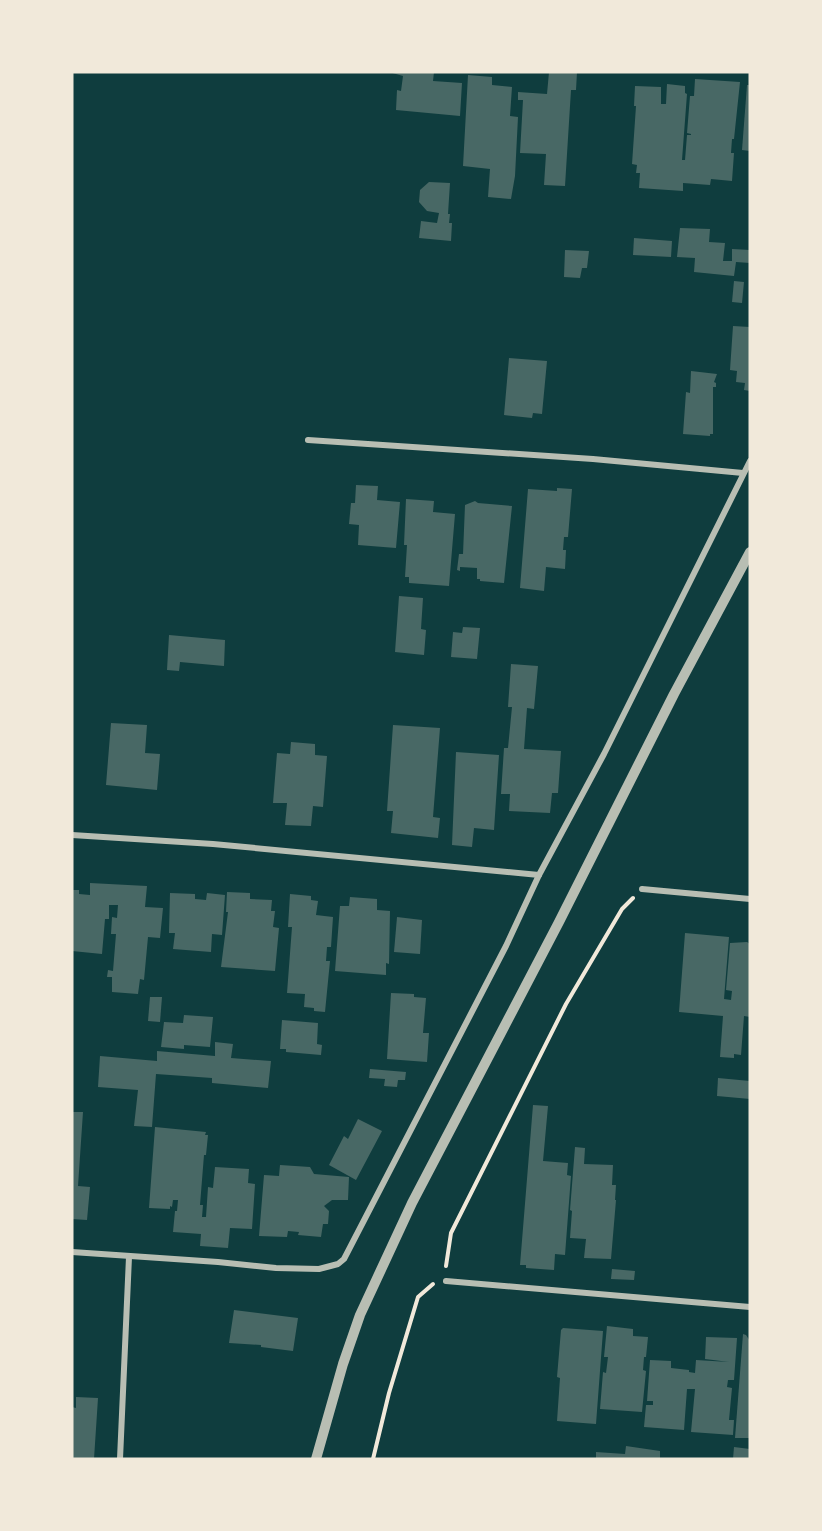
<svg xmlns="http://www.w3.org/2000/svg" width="822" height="1531" viewBox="0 0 822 1531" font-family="Ubuntu,sans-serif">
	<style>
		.building { fill: #486865 }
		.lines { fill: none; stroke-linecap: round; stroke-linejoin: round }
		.path { stroke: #f1e9da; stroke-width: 4 }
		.minor { stroke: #b8beb3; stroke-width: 6 }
		.tertiary { stroke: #b8beb3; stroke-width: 10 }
	</style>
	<rect width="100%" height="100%" fill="#0f3d3e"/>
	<g class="building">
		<polygon points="389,72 434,72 433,81 462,83 460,116 396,110 397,90 401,91 403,76"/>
		<polygon points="549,72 577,72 576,90 571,90 565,186 544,185 546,154 520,153 523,100 518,100 518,92 547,94"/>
		<polygon points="468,75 492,77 492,85 512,87 510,116 518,117 515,176 511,199 488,197 490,169 463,166"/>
		<polygon points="695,79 740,82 734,139 732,139 731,153 734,153 732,181 711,179 710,185 683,183 683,191 639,188 640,173 636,173 637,165 632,164 636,106 634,106 635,86 661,87 661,104 666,104 667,84 685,86 685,93 687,94 682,160 685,160 687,135 691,135 691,134 687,133 690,96 694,96"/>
		<polygon points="747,85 750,85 750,151 742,150"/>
		<polygon points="429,182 450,183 448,214 450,214 449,223 452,223 451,241 419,238 421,221 437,223 439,213 427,211 419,202 420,190"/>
		<polygon points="680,228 710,229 709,242 725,243 723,261 732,261 732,249 750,250 750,263 736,262 734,276 694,272 695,258 677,257"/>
		<polygon points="634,238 672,241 671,257 633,255"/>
		<polygon points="565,250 589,251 587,268 582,268 580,278 564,277"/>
		<polygon points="734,281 744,282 742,303 732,302"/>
		<polygon points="733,326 750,327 750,391 744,390 745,383 736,382 737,371 730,370"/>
		<polygon points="509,358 547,361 542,414 533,413 532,418 504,415"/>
		<polygon points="691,371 717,374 714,382 716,383 716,387 713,387 713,434 710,434 710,436 683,434 686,392 690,393"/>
		<polygon points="356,485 378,486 377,500 400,502 396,548 358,545 359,525 349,524 351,503 355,503"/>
		<polygon points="557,488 572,489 568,537 564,537 563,550 566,550 565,569 546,567 544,591 520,588 528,489 557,491"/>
		<polygon points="406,499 434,501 433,512 455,514 449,586 409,583 409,577 405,577 407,545 404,545"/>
		<polygon points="475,501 478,503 512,506 504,583 480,581 480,579 477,579 477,568 460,567 460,571 457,570 459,554 463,554 465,505"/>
		<polygon points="399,596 423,598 421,629 426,630 424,655 395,652"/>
		<polygon points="463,627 480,628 477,659 451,657 453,632 462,633"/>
		<polygon points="169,635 225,640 224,666 180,662 179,671 167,670"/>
		<polygon points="511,664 538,666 534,709 527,708 524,749 561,751 558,793 552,793 550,813 509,811 510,794 501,794 504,748 508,748 512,707 508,707"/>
		<polygon points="111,723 147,725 145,753 160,754 157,790 106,785"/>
		<polygon points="393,725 440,728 433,817 440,818 438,838 391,833 393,811 387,811"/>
		<polygon points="291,742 315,744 315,755 327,756 323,807 313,806 311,826 285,825 287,803 273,803 277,753 290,754"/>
		<polygon points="456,752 499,755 494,830 474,828 472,847 452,845"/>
		<polygon points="90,883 147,886 145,907 163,908 160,938 148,937 144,980 140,979 138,994 112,992 112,977 107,977 108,970 113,971 116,934 111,934 112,917 117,918 118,905 109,905 109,919 105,919 102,954 72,951 72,890 79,890 79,894 90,895"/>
		<polygon points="227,892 250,893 250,899 272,900 271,911 275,911 273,927 279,928 275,971 221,967 228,912 226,912"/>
		<polygon points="170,893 195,894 195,899 206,900 207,893 225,895 222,935 212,934 211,952 173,949 175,933 169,933"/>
		<polygon points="290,894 311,896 311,900 318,901 316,915 333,917 331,947 327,947 326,961 330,961 325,1012 314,1011 314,1008 304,1007 305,994 287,993 292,927 288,927"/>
		<polygon points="350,897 377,899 377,910 390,911 389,964 386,963 386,975 335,971 340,906 349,906"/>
		<polygon points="397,917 422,920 420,954 394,952"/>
		<polygon points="685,933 729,937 724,999 731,1000 732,991 726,990 730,943 747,942 750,944 750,1017 744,1016 741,1055 734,1054 734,1058 720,1057 723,1016 679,1012"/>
		<polygon points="391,993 414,994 414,997 426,998 423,1033 429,1033 427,1062 387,1059"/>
		<polygon points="150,997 162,997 160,1022 148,1021"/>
		<polygon points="184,1015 213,1017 210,1047 184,1045 184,1049 161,1047 164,1022 183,1023"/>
		<polygon points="282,1020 318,1023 317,1044 322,1045 321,1055 286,1052 286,1049 280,1049"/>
		<polygon points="215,1042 233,1044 231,1058 271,1061 268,1088 212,1083 212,1078 156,1074 152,1127 134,1126 138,1090 98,1087 100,1056 157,1061 157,1051 215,1056"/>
		<polygon points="370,1069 406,1072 405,1080 398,1080 397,1087 384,1086 385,1079 369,1078"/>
		<polygon points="718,1078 750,1081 750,1099 717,1096"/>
		<polygon points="533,1105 548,1106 543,1161 568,1163 567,1175 571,1176 565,1255 555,1254 554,1270 526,1268 526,1265 520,1265"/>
		<polygon points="72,1112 83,1112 78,1186 90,1187 87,1220 72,1219"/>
		<polygon points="358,1119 382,1131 356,1180 329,1165 344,1136 348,1139"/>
		<polygon points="155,1127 206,1132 205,1135 208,1135 206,1155 204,1155 200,1205 203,1205 202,1217 206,1217 208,1187 213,1188 215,1167 249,1169 248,1183 255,1184 252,1229 230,1228 228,1248 200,1246 201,1234 173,1232 175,1211 177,1211 178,1200 173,1200 172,1207 170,1206 170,1209 149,1208"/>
		<polygon points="575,1147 585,1148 584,1164 613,1165 612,1185 616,1185 615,1200 616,1200 611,1259 584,1258 586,1239 570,1238 572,1211 570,1210"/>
		<polygon points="280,1165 310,1167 314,1174 349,1177 348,1200 332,1200 324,1206 329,1211 328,1224 323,1224 321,1237 298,1235 299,1232 288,1231 287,1237 259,1236 264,1175 279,1176"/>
		<polygon points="612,1269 635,1271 634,1280 611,1279"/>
		<polygon points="234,1310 298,1318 293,1351 261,1347 261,1345 229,1343"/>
		<polygon points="607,1326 633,1329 633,1336 648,1337 646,1357 644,1357 643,1370 646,1371 642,1412 600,1409 603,1372 606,1373 608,1357 604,1357"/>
		<polygon points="563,1328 603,1331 596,1424 557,1421 560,1378 557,1377 561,1330"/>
		<polygon points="743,1334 746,1335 750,1341 750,1438 735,1438"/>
		<polygon points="706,1337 737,1338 734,1380 728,1380 727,1387 732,1388 729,1420 734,1420 733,1435 691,1432 695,1389 687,1389 684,1430 644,1427 646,1405 653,1405 653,1401 647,1401 650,1360 671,1361 671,1368 689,1370 689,1372 695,1373 696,1360 729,1362 705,1359"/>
		<polygon points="76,1397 98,1398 94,1459 72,1459 72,1407 76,1408"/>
		<polygon points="626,1446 660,1451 660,1459 596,1459 596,1452 625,1454"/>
		<polygon points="734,1447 750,1449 750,1459 733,1459"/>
	</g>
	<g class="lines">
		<g class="path">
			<polyline points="446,1266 451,1233 566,1004 622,909 633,898"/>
			<polyline points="373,1459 389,1393 418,1297 433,1284"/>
		</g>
		<g class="minor">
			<polyline points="308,440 593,459 743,473"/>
			<polyline points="72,835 213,844 539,875"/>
			<polyline points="642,889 750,899"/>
			<polyline points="72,1252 218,1262 276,1268 319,1269 338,1264 344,1259 506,946 539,875 604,754 750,461"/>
			<polyline points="446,1281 750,1307"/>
			<polyline points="120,1459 129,1257"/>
		</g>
		<polyline class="tertiary" points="316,1459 343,1364 360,1315 412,1203 559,922 674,694 750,552"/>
	</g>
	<rect width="822" height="1531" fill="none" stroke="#f1e9da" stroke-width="147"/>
</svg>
